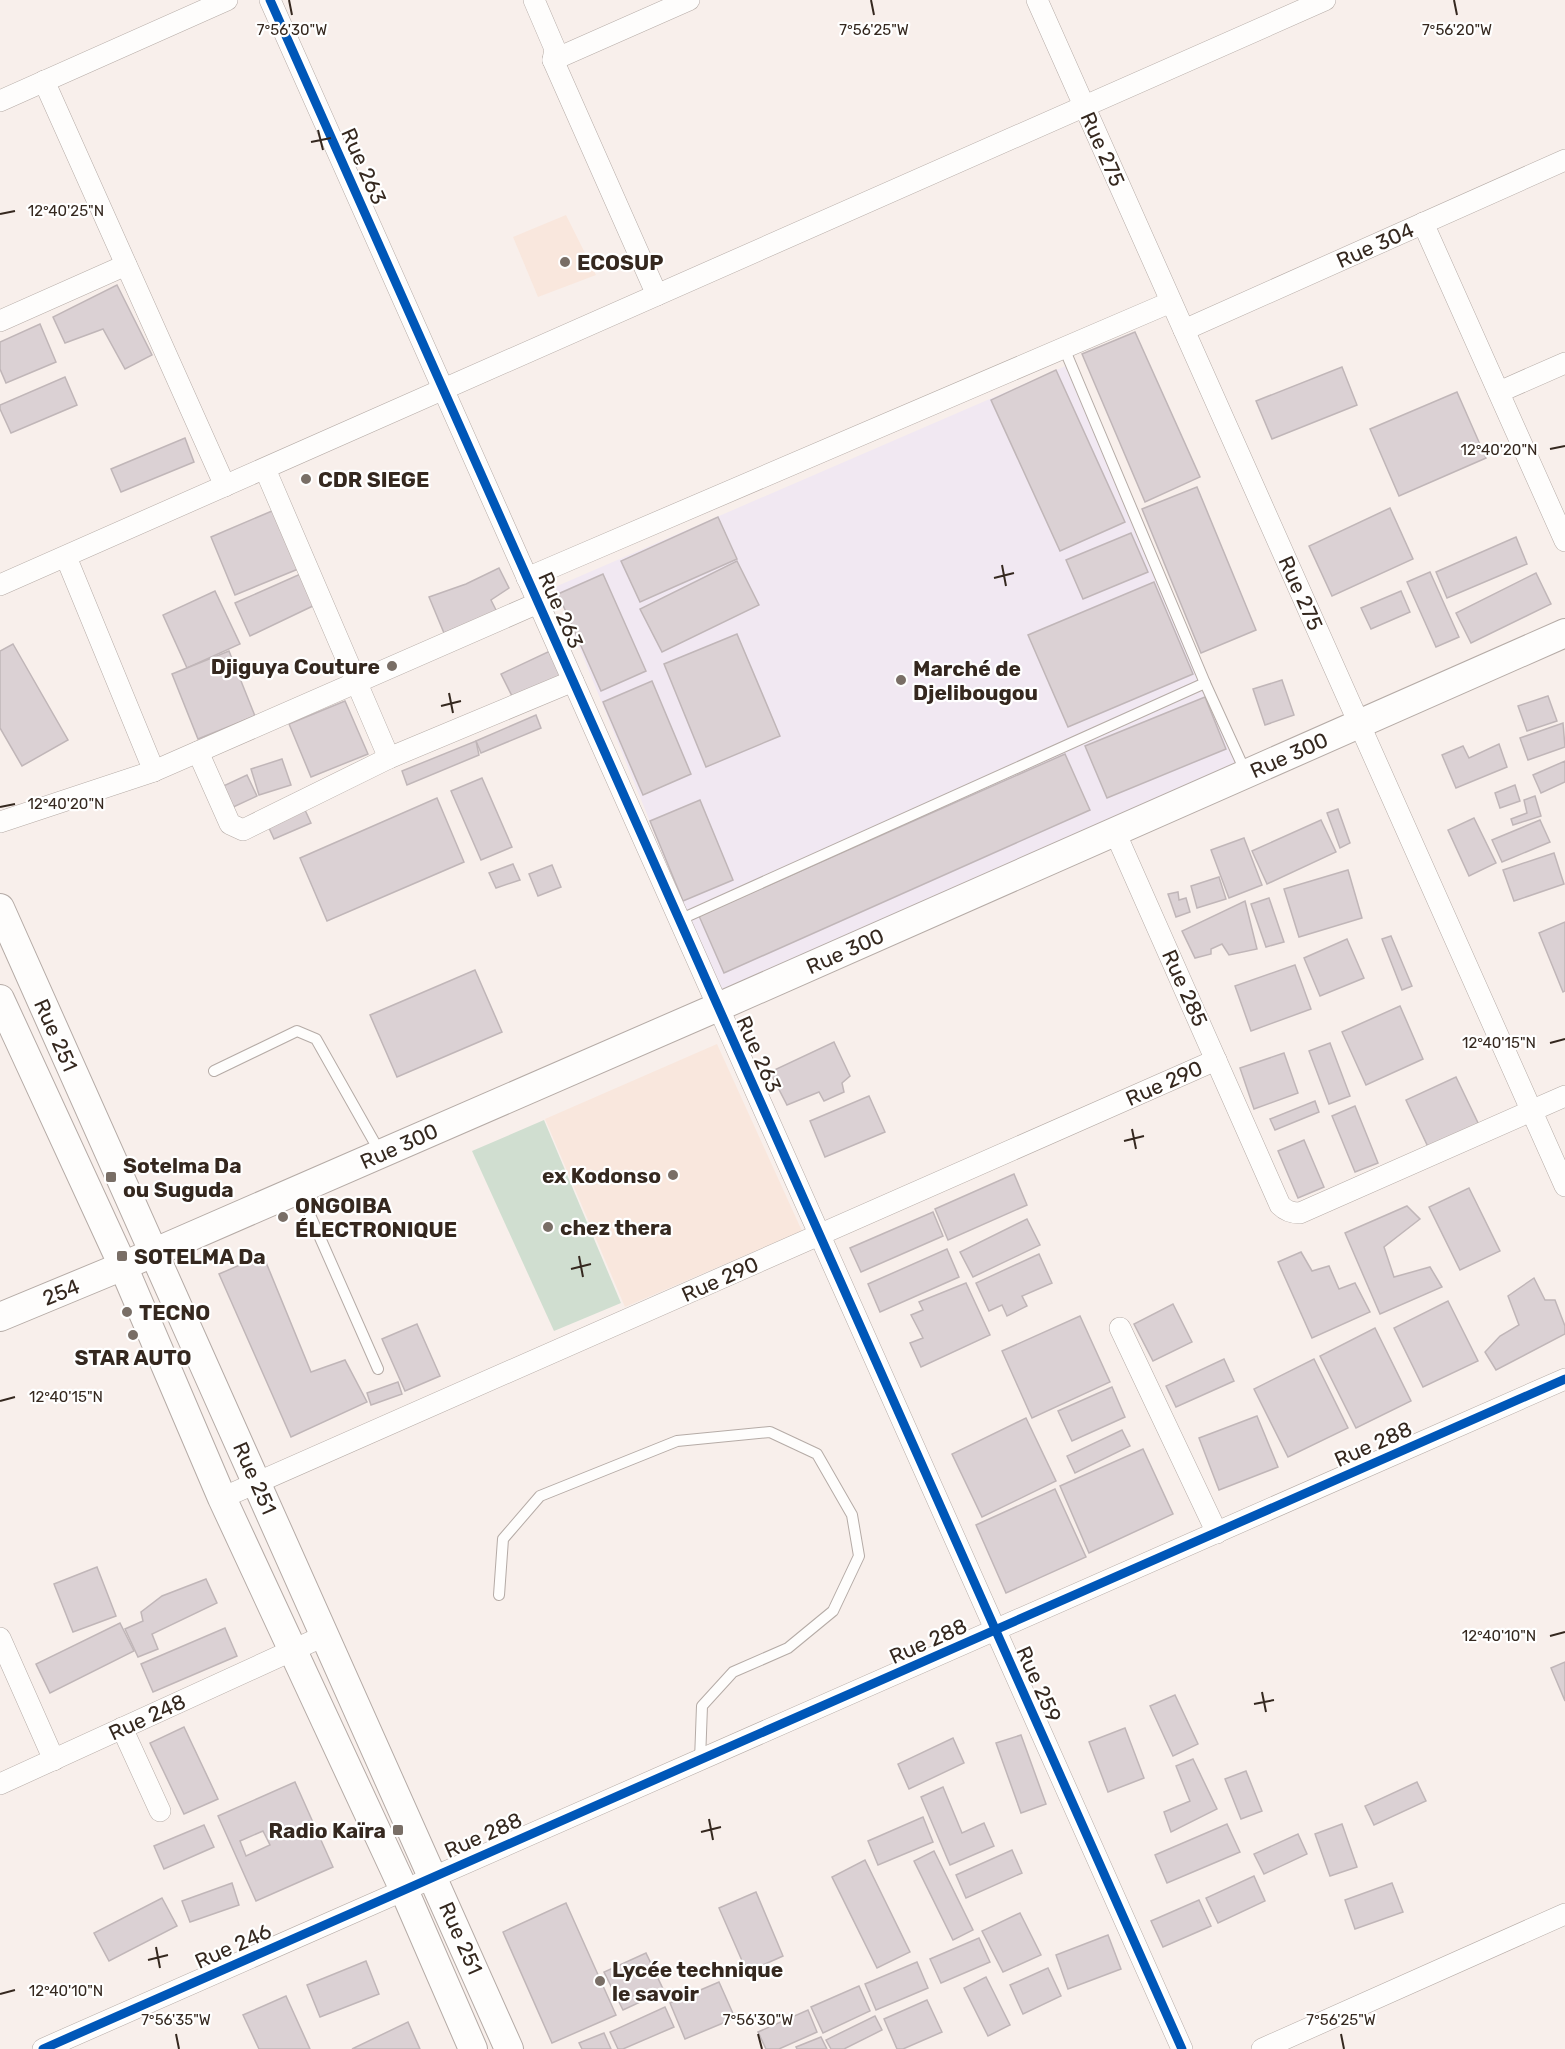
<svg xmlns="http://www.w3.org/2000/svg" width="1565" height="2049" viewBox="0 0 1565 2049" font-family="Rubik,sans-serif">
	<style>
		.commercial { fill: #f1e8f2 }
		.built { fill: #f9e7dd }
		.green { fill: #d0ded0 }
		.building { fill: #dbd1d4; stroke: #c0b6b8; stroke-width: 1.5; fill-rule: evenodd }
		.lines { fill: none; stroke-linecap: round; stroke-linejoin: round }
		.lane-casing { stroke: #b5aba6; stroke-width: 12 }
		.street-casing { stroke: #b5aba6; stroke-width: 22 }
		.secondary-casing { stroke: #b5aba6; stroke-width: 30 }
		.lane { stroke: #fefdfc; stroke-width: 10 }
		.street { stroke: #fefdfc; stroke-width: 21 }
		.secondary { stroke: #fefdfc; stroke-width: 28 }
		.cycleway-casing { stroke: #fff; stroke-width: 13 }
		.cycleway { stroke: #0057b8; stroke-width: 9 }
		.ticks { fill: none; stroke: #35281f; stroke-width: 2 }
		.poi-dot { fill: #796e66; stroke: #fff; stroke-width: 2 }
		.labels { text-anchor: middle; dominant-baseline: central; stroke-width: 4.5; stroke-linejoin: round; paint-order: stroke }
		.street-label { font-size: 21px; fill: #35281f; stroke: #fff }
		.poi-label { font-size: 21px; font-weight: bold; fill: #35281f; stroke: #fff; text-anchor: start }
		.ticks-label { font-size: 15px; text-anchor: middle; fill: #35281f; stroke: #fff; stroke-width: 4.5; stroke-linejoin: round; paint-order: stroke }
	</style>
	<rect width="100%" height="100%" fill="#f8efeb"/>
	<polygon class="commercial" points="1068,365 1250,774 721,997 555,587"/>
	<g class="built">
		<polygon points="566,215 596,275 538,297 513,237"/>
		<polygon points="717,1044 802,1231 625,1307 545,1119"/>
	</g>
	<polygon class="green" points="544,1120 621,1303 554,1331 472,1151"/>
	<g class="building">
		<polygon points="117,285 152,355 125,369 103,329 65,343 53,317"/>
		<polygon points="40,324 56,362 6,383 0,369 0,342"/>
		<polygon points="1135,332 1200,477 1145,502 1082,354"/>
		<polygon points="1342,367 1357,405 1272,439 1256,401"/>
		<polygon points="1056,370 1125,522 1060,551 991,400"/>
		<polygon points="65,377 77,405 11,433 0,409 0,405"/>
		<polygon points="1457,392 1486,458 1399,496 1370,429"/>
		<polygon points="185,438 194,462 121,492 111,469"/>
		<polygon points="1197,487 1256,630 1201,653 1142,509"/>
		<polygon points="279,508 303,567 235,595 211,537"/>
		<polygon points="1390,508 1413,559 1332,596 1309,546"/>
		<polygon points="718,517 737,559 640,602 621,561"/>
		<polygon points="1131,533 1148,572 1083,599 1066,560"/>
		<polygon points="1516,537 1527,564 1447,598 1436,572"/>
		<polygon points="737,561 759,605 662,652 640,609"/>
		<polygon points="499,568 509,588 491,600 497,612 444,633 429,597 466,584"/>
		<polygon points="305,572 317,604 250,636 235,603"/>
		<polygon points="1430,572 1459,637 1436,647 1407,582"/>
		<polygon points="1536,573 1551,604 1471,643 1456,613"/>
		<polygon points="603,574 646,671 601,691 558,594"/>
		<polygon points="1154,582 1193,674 1068,727 1028,635"/>
		<polygon points="215,591 240,644 187,668 163,615"/>
		<polygon points="1401,591 1410,612 1371,629 1361,608"/>
		<polygon points="737,634 780,736 706,767 664,664"/>
		<polygon points="13,644 68,740 22,766 0,728 0,651"/>
		<polygon points="229,651 255,716 198,739 172,674"/>
		<polygon points="550,651 562,678 514,700 501,674"/>
		<polygon points="1282,680 1294,715 1265,725 1253,689"/>
		<polygon points="652,681 691,774 643,795 603,702"/>
		<polygon points="1548,696 1557,721 1527,731 1518,706"/>
		<polygon points="1205,697 1226,749 1107,798 1085,746"/>
		<polygon points="345,701 368,754 311,777 289,724"/>
		<polygon points="536,715 541,728 481,753 476,741"/>
		<polygon points="1563,723 1565,747 1528,760 1520,738"/>
		<polygon points="476,741 479,755 407,785 402,771"/>
		<polygon points="1499,744 1507,767 1456,788 1442,755 1463,746 1469,758"/>
		<polygon points="1065,754 1090,810 724,973 699,916"/>
		<polygon points="282,759 291,785 259,795 251,769"/>
		<polygon points="1565,761 1565,782 1541,793 1533,775"/>
		<polygon points="247,775 257,796 229,809 219,788"/>
		<polygon points="482,778 512,847 481,860 451,791"/>
		<polygon points="1515,785 1520,801 1500,808 1495,793"/>
		<polygon points="1535,796 1541,816 1513,825 1511,819 1527,813 1524,800"/>
		<polygon points="437,798 464,862 327,921 300,858"/>
		<polygon points="700,800 733,880 683,901 650,821"/>
		<polygon points="1338,809 1350,843 1340,848 1327,813"/>
		<polygon points="305,810 311,823 274,839 268,826"/>
		<polygon points="1474,818 1496,863 1469,876 1448,830"/>
		<polygon points="1321,820 1336,852 1267,884 1252,851"/>
		<polygon points="1540,820 1550,842 1502,862 1492,840"/>
		<polygon points="1244,838 1262,885 1229,898 1211,850"/>
		<polygon points="1554,853 1564,884 1514,901 1503,870"/>
		<polygon points="513,864 520,880 496,888 489,873"/>
		<polygon points="552,865 561,887 538,896 529,874"/>
		<polygon points="1348,870 1362,918 1299,937 1284,889"/>
		<polygon points="1219,877 1226,899 1197,908 1191,886"/>
		<polygon points="1178,892 1179,900 1186,898 1190,912 1176,917 1168,894"/>
		<polygon points="1269,898 1284,942 1266,947 1251,904"/>
		<polygon points="1245,901 1257,949 1229,955 1222,944 1211,949 1211,954 1195,958 1182,931"/>
		<polygon points="1565,922 1565,991 1563,992 1539,933"/>
		<polygon points="1391,936 1412,986 1402,990 1382,939"/>
		<polygon points="1347,939 1364,978 1320,996 1304,958"/>
		<polygon points="1295,965 1311,1009 1251,1031 1235,986"/>
		<polygon points="475,970 502,1032 397,1077 370,1015"/>
		<polygon points="1400,1006 1423,1059 1366,1085 1342,1032"/>
		<polygon points="834,1042 850,1076 842,1083 844,1092 824,1101 819,1092 787,1105 770,1072"/>
		<polygon points="1330,1043 1350,1096 1329,1104 1309,1051"/>
		<polygon points="1284,1053 1298,1093 1254,1109 1240,1068"/>
		<polygon points="1456,1077 1479,1125 1429,1149 1406,1100"/>
		<polygon points="869,1096 885,1132 825,1157 810,1121"/>
		<polygon points="1315,1101 1319,1112 1275,1130 1270,1119"/>
		<polygon points="1355,1106 1378,1163 1355,1172 1332,1116"/>
		<polygon points="1304,1140 1324,1187 1298,1198 1278,1151"/>
		<polygon points="1014,1174 1027,1205 948,1240 935,1209"/>
		<polygon points="1469,1188 1500,1251 1460,1270 1429,1207"/>
		<polygon points="1407,1206 1420,1219 1384,1247 1394,1277 1430,1267 1442,1287 1380,1314 1345,1233"/>
		<polygon points="933,1212 943,1236 861,1272 850,1248"/>
		<polygon points="1027,1219 1040,1245 973,1277 960,1252"/>
		<polygon points="947,1249 959,1277 880,1312 868,1284"/>
		<polygon points="1301,1252 1312,1271 1329,1266 1339,1289 1355,1283 1370,1312 1312,1338 1278,1262"/>
		<polygon points="1039,1254 1052,1283 1022,1296 1027,1306 1007,1316 1002,1305 989,1311 976,1283"/>
		<polygon points="263,1255 311,1372 345,1360 367,1402 291,1437 219,1274"/>
		<polygon points="1534,1278 1545,1300 1555,1300 1565,1326 1565,1334 1496,1370 1485,1352 1500,1336 1519,1325 1508,1296"/>
		<polygon points="966,1283 990,1335 921,1367 910,1343 923,1338 911,1315 923,1310 919,1302"/>
		<polygon points="1448,1301 1478,1361 1423,1387 1394,1328"/>
		<polygon points="1173,1304 1192,1342 1153,1361 1134,1324"/>
		<polygon points="1080,1316 1110,1382 1032,1418 1002,1351"/>
		<polygon points="417,1324 440,1376 405,1391 382,1339"/>
		<polygon points="1375,1328 1411,1401 1356,1428 1320,1356"/>
		<polygon points="1224,1359 1234,1381 1176,1407 1166,1386"/>
		<polygon points="1314,1359 1348,1428 1288,1457 1254,1389"/>
		<polygon points="398,1382 402,1394 371,1405 367,1393"/>
		<polygon points="1112,1387 1125,1417 1072,1441 1058,1411"/>
		<polygon points="1257,1416 1278,1467 1219,1490 1199,1438"/>
		<polygon points="1026,1418 1056,1481 982,1517 952,1454"/>
		<polygon points="1122,1430 1130,1446 1075,1473 1067,1456"/>
		<polygon points="1143,1449 1173,1514 1089,1553 1060,1486"/>
		<polygon points="1055,1489 1086,1557 1006,1593 976,1525"/>
		<polygon points="97,1567 116,1616 73,1632 54,1584"/>
		<polygon points="206,1579 217,1603 152,1634 158,1649 138,1657 125,1629 143,1621 141,1612 162,1596"/>
		<polygon points="120,1623 134,1651 50,1693 36,1664"/>
		<polygon points="225,1628 237,1656 153,1692 141,1664"/>
		<polygon points="1565,1662 1565,1701 1551,1668"/>
		<polygon points="1175,1695 1198,1744 1173,1756 1150,1706"/>
		<polygon points="184,1727 218,1799 184,1814 150,1743"/>
		<polygon points="1125,1728 1144,1778 1108,1792 1089,1742"/>
		<polygon points="1021,1735 1046,1804 1021,1813 996,1743"/>
		<polygon points="953,1738 964,1763 909,1789 898,1764"/>
		<polygon points="1193,1759 1217,1809 1171,1832 1164,1812 1190,1801 1176,1766"/>
		<polygon points="1246,1771 1262,1811 1241,1819 1225,1779"/>
		<path d="M295,1782L333,1867L256,1901L218,1816ZM263,1831L270,1845L246,1856L240,1841Z"/>
		<polygon points="1417,1782 1426,1801 1374,1825 1365,1806"/>
		<polygon points="943,1787 962,1833 984,1823 994,1846 950,1865 921,1797"/>
		<polygon points="923,1817 933,1842 878,1865 868,1841"/>
		<polygon points="1227,1824 1240,1852 1167,1883 1155,1855"/>
		<polygon points="1342,1824 1357,1867 1330,1876 1315,1834"/>
		<polygon points="204,1825 214,1847 164,1869 154,1846"/>
		<polygon points="1298,1834 1307,1854 1264,1874 1254,1854"/>
		<polygon points="1012,1850 1022,1873 966,1898 956,1875"/>
		<polygon points="934,1851 973,1930 953,1940 914,1861"/>
		<polygon points="865,1860 910,1952 877,1968 832,1877"/>
		<polygon points="1254,1876 1265,1901 1218,1923 1206,1898"/>
		<polygon points="232,1883 239,1905 190,1922 182,1901"/>
		<polygon points="1392,1883 1403,1912 1355,1929 1345,1900"/>
		<polygon points="756,1892 783,1956 747,1972 719,1908"/>
		<polygon points="162,1898 177,1926 109,1961 94,1933"/>
		<polygon points="1199,1900 1211,1926 1163,1947 1151,1921"/>
		<polygon points="566,1903 616,2015 552,2043 503,1932"/>
		<polygon points="1020,1913 1041,1955 1003,1972 982,1931"/>
		<polygon points="1108,1935 1121,1969 1068,1989 1056,1955"/>
		<polygon points="979,1938 990,1962 941,1983 930,1959"/>
		<polygon points="646,1953 664,1991 623,2010 604,1972"/>
		<polygon points="366,1961 379,1994 320,2017 307,1985"/>
		<polygon points="917,1962 928,1988 876,2010 865,1984"/>
		<polygon points="1048,1968 1061,1996 1023,2014 1010,1985"/>
		<polygon points="986,1977 1010,2025 988,2036 964,1988"/>
		<polygon points="719,1982 735,2018 685,2039 670,2003"/>
		<polygon points="859,1986 870,2011 823,2033 811,2007"/>
		<polygon points="286,1996 310,2049 259,2049 243,2015"/>
		<polygon points="927,2000 942,2032 903,2049 897,2049 884,2019"/>
		<polygon points="665,2007 674,2027 623,2049 618,2049 610,2032"/>
		<polygon points="808,2010 817,2032 779,2049 766,2049 758,2032"/>
		<polygon points="875,2016 882,2030 844,2049 831,2049 826,2040"/>
		<polygon points="408,2022 420,2049 352,2049"/>
		<polygon points="604,2033 611,2049 582,2049 579,2043"/>
		<polygon points="821,2037 827,2049 797,2049 796,2047"/>
	</g>
	<g class="lines">
		<defs>
			<g id="lane">
				<polyline points="1064,348 1205,683 1246,773"/>
				<polyline points="679,920 1205,683"/>
				<polyline points="214,1071 297,1031 316,1039 381,1154"/>
				<polyline points="299,1190 378,1369"/>
				<polyline points="499,1595 503,1539 540,1496 677,1441 770,1432 817,1454 852,1515 859,1556 833,1611 788,1648 733,1672 702,1706 700,1760"/>
			</g>
			<g id="street">
				<polyline points="270,0 1182,2049"/>
				<polyline points="534,0 555,49 553,60 657,295"/>
				<polyline points="1037,0 1565,1186"/>
				<polyline points="553,60 689,0"/>
				<polyline points="44,81 225,486"/>
				<polyline points="0,101 227,0"/>
				<polyline points="1423,223 1565,541"/>
				<polyline points="0,321 126,265"/>
				<polyline points="1184,330 1565,160"/>
				<polyline points="1499,392 1565,363"/>
				<polyline points="265,469 389,758"/>
				<polyline points="66,557 154,771"/>
				<polyline points="527,578 1171,302"/>
				<polyline points="0,585 1325,0"/>
				<polyline points="198,752 230,824 243,830 389,758 573,681"/>
				<polyline points="0,822 154,771 538,603"/>
				<path d="M1115,832L1280,1205C1286,1211 1291,1213 1300,1213L1565,1096"/>
				<polyline points="1120,1328 1217,1533"/>
				<polyline points="222,1498 1216,1060"/>
				<polyline points="0,1638 54,1760"/>
				<polyline points="122,1728 160,1811"/>
				<polyline points="0,1784 326,1635"/>
				<polyline points="43,2049 1565,1379"/>
				<polyline points="1262,2049 1565,1914"/>
			</g>
			<g id="secondary">
				<path d="M0,908C168,1289 342,1668 509,2049"/>
				<polyline points="0,999 123,1266 222,1498 404,1890 473,2049"/>
				<polyline points="0,1317 123,1266 718,1007 1565,633"/>
			</g>
		</defs>
		<use href="#lane" class="lane-casing"/>
		<use href="#street" class="street-casing"/>
		<use href="#secondary" class="secondary-casing"/>
		<use href="#lane" class="lane"/>
		<use href="#street" class="street"/>
		<use href="#secondary" class="secondary"/>
		<defs>
			<g id="cycleway">
				<polyline points="270,0 1182,2049"/>
				<polyline points="43,2049 1565,1379"/>
			</g>
		</defs>
		<use href="#cycleway" class="cycleway-casing"/>
		<use href="#cycleway" class="cycleway"/>
	</g>
	<path class="ticks" d="M289,0L292,15M871,0L874,15M1454,0L1457,15M318,130L323,150M311,142L331,138M0,214L15,211M1550,449L1565,446M1002,565L1006,586M994,578L1014,573M449,693L453,713M441,706L461,701M0,807L15,804M1550,1043L1565,1039M1132,1129L1136,1149M1124,1141L1144,1136M579,1256L583,1277M571,1269L591,1264M0,1401L15,1397M1550,1636L1565,1632M1262,1692L1266,1712M1254,1704L1274,1700M709,1819L713,1840M701,1832L721,1827M156,1947L160,1968M148,1960L168,1955M0,1994L15,1990M176,2034L179,2049M758,2034L762,2049M1341,2034L1344,2049"/>
	<g class="poi-dot">
		<circle cx="565" cy="262" r="6"/>
		<circle cx="306" cy="479" r="6"/>
		<circle cx="392" cy="666" r="6"/>
		<circle cx="901" cy="680" r="6"/>
		<circle cx="673" cy="1175" r="6"/>
		<rect x="105" y="1171" width="12" height="12" rx="3"/>
		<circle cx="283" cy="1217" r="6"/>
		<circle cx="548" cy="1227" r="6"/>
		<rect x="116" y="1250" width="12" height="12" rx="3"/>
		<circle cx="127" cy="1312" r="6"/>
		<circle cx="133" cy="1335" r="6"/>
		<rect x="392" y="1824" width="12" height="12" rx="3"/>
		<circle cx="600" cy="1981" r="6"/>
	</g>
	<g class="labels">
		<g class="street-label">
			<text transform="translate(1103 149) rotate(66)">Rue 275</text>
			<text transform="translate(364 166) rotate(66)">Rue 263</text>
			<text transform="translate(1375 245) rotate(-24)">Rue 304</text>
			<text transform="translate(1301 593) rotate(66)">Rue 275</text>
			<text transform="translate(561 610) rotate(66)">Rue 263</text>
			<text transform="translate(1289 755) rotate(-24)">Rue 300</text>
			<text transform="translate(845 951) rotate(-24)">Rue 300</text>
			<text transform="translate(1185 988) rotate(66)">Rue 285</text>
			<text transform="translate(56 1035) rotate(66)">Rue 251</text>
			<text transform="translate(759 1054) rotate(66)">Rue 263</text>
			<text transform="translate(1164 1083) rotate(-24)">Rue 290</text>
			<text transform="translate(399 1146) rotate(-24)">Rue 300</text>
			<text transform="translate(720 1279) rotate(-24)">Rue 290</text>
			<text transform="translate(61 1292) rotate(-22)">254</text>
			<text transform="translate(1373 1444) rotate(-24)">Rue 288</text>
			<text transform="translate(255 1478) rotate(66)">Rue 251</text>
			<text transform="translate(928 1641) rotate(-24)">Rue 288</text>
			<text transform="translate(1039 1684) rotate(66)">Rue 259</text>
			<text transform="translate(147 1717) rotate(-25)">Rue 248</text>
			<text transform="translate(483 1835) rotate(-24)">Rue 288</text>
			<text transform="translate(461 1938) rotate(66)">Rue 251</text>
			<text transform="translate(233 1946) rotate(-24)">Rue 246</text>
		</g>
		<g class="poi-label">
			<text x="577" y="262">ECOSUP</text>
			<text x="318" y="479">CDR SIEGE</text>
			<text x="380" y="666" text-anchor="end">Djiguya Couture</text>
			<text x="913" y="668">Marché de<tspan x="913" dy="24">Djelibougou</tspan></text>
			<text x="123" y="1165">Sotelma Da<tspan x="123" dy="24">ou Suguda</tspan></text>
			<text x="661" y="1175" text-anchor="end">ex Kodonso</text>
			<text x="295" y="1205">ONGOIBA<tspan x="295" dy="24">ÉLECTRONIQUE</tspan></text>
			<text x="560" y="1227">chez thera</text>
			<text x="134" y="1256">SOTELMA Da</text>
			<text x="139" y="1312">TECNO</text>
			<text x="133" y="1357" text-anchor="middle">STAR AUTO</text>
			<text x="386" y="1830" text-anchor="end">Radio Kaïra</text>
			<text x="612" y="1969">Lycée technique<tspan x="612" dy="24">le savoir</tspan></text>
		</g>
	</g>
	<g class="ticks-label">
		<text x="292" y="35">7°56'30"W</text>
		<text x="874" y="35">7°56'25"W</text>
		<text x="1457" y="35">7°56'20"W</text>
		<text x="66" y="216">12°40'25"N</text>
		<text x="1499" y="455">12°40'20"N</text>
		<text x="66" y="809">12°40'20"N</text>
		<text x="1499" y="1048">12°40'15"N</text>
		<text x="66" y="1402">12°40'15"N</text>
		<text x="1499" y="1641">12°40'10"N</text>
		<text x="66" y="1996">12°40'10"N</text>
		<text x="176" y="2025">7°56'35"W</text>
		<text x="758" y="2025">7°56'30"W</text>
		<text x="1341" y="2025">7°56'25"W</text>
	</g>
</svg>
